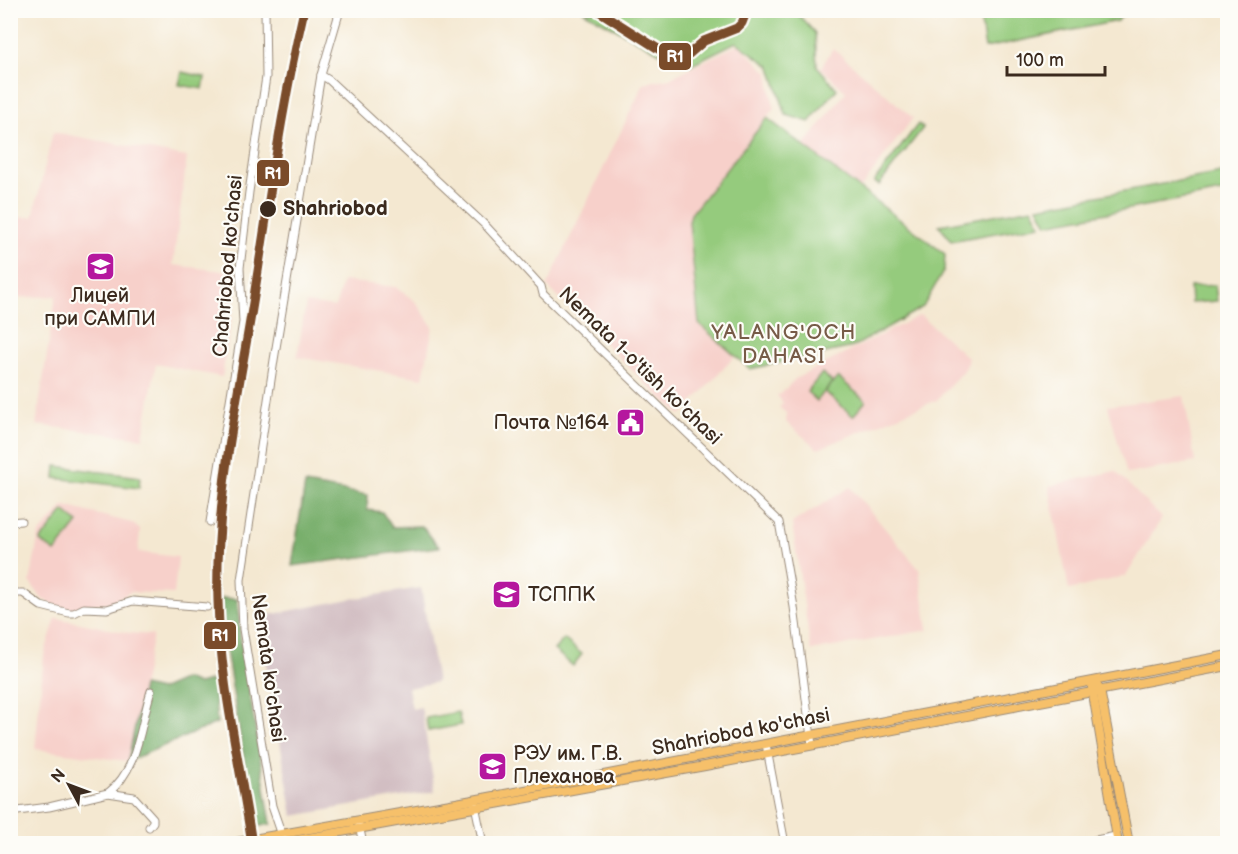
<svg xmlns="http://www.w3.org/2000/svg" width="1238" height="854" viewBox="0 0 1238 854" font-family="'Balsamiq Sans',sans-serif">
	<style>
		.built { fill: #f7d0ca }
		.industrial { fill: #d2bec2 }
		.green { fill: #95cb7d; stroke: #687a4e; stroke-width: 1.5 }
		.forest { fill: #78af6c; stroke: #5a6c45; stroke-width: 1.5 }
		.lines { fill: none; stroke-linecap: round; stroke-linejoin: round }
		.minor-casing { stroke: #988978; stroke-width: 9 }
		.major-casing { stroke: #988978; stroke-width: 10 }
		.minor { stroke: #fff; stroke-width: 7 }
		.major { stroke: #f6c06b; stroke-width: 8 }
		.rail-1-casing { stroke: #fdfcf7; stroke-width: 14 }
		.rail-1 { stroke: #7a4b2a; stroke-width: 9 }
		.stop-dot { fill: #3b2a1e; stroke: #fdfcf7; stroke-width: 2 }
		.labels { text-anchor: middle; dominant-baseline: central; stroke-width: 4.5; stroke-linejoin: round; paint-order: stroke }
		.stop-label { font-size: 20px; font-weight: bold; fill: #3b2a1e; stroke: #fdfcf7; text-anchor: start }
		.street-label { font-size: 20px; fill: #3b2a1e; stroke: #fdfcf7 }
		.poi-label { font-size: 20px; fill: #3b2a1e; stroke: #fdfcf7; text-anchor: start }
		.neighbourhood-label { font-size: 21px; letter-spacing: 1.5px; fill: #775b47; stroke: #fdfcf7 }
		.line-badge { stroke: #fdfcf7; stroke-width: 2 }
		.badge-label { font-size: 16px; text-anchor: middle; font-weight: bold; fill: #fff }
	</style>
	<rect width="100%" height="100%" fill="#fdfcf7"/>
	<filter id="ink" filterUnits="userSpaceOnUse"><feTurbulence type="fractalNoise" baseFrequency=".0167" numOctaves="2"/><feDisplacementMap in="SourceGraphic" scale="12" xChannelSelector="R" yChannelSelector="G"/><feConvolveMatrix kernelMatrix="1 2 1 2 8 2 1 2 1" color-interpolation-filters="sRGB"/></filter>
	<filter id="wash" filterUnits="userSpaceOnUse"><feTurbulence type="fractalNoise" baseFrequency=".008" numOctaves="4" result="noise"/><feDisplacementMap in="SourceGraphic" scale="24" xChannelSelector="R" yChannelSelector="G"/><feGaussianBlur stdDeviation="1.35" result="paint"/><feColorMatrix in="noise" values="0 0 0 0 0 0 0 0 0 0 0 0 0 0 0 0 0 1.4 0 .05"/><feComposite in="paint" operator="in"/></filter>
	<g filter="url(#wash)">
		<rect width="100%" height="100%" fill="#f4e8d1"/>
		<g class="built">
			<polygon points="739,44 768,73 774,108 691,214 699,324 735,356 681,415 648,386 547,286 644,83 670,78"/>
			<polygon points="833,48 913,118 860,189 803,147 846,92 821,68"/>
			<polygon points="53,132 187,157 173,265 239,273 222,377 156,364 143,438 36,425 56,296 11,298 10,218 33,217"/>
			<polygon points="343,281 396,287 416,302 433,327 423,378 297,357 306,303 335,307"/>
			<polygon points="920,315 968,358 966,367 937,400 818,449 786,422 787,414 779,407 783,404 777,395 781,394 795,379"/>
			<polygon points="1184,396 1195,462 1127,474 1108,406"/>
			<polygon points="1115,471 1162,518 1126,576 1069,590 1049,486"/>
			<polygon points="850,487 919,569 928,630 811,651 792,523"/>
			<polygon points="64,506 132,523 140,530 138,552 178,557 174,594 130,592 111,603 89,605 66,611 42,599 30,582 39,534"/>
			<polygon points="56,618 129,633 153,635 127,761 35,749 44,655"/>
		</g>
		<polygon class="industrial" points="421,588 437,682 408,688 412,709 421,707 435,791 293,816 258,617 350,599"/>
		<g class="green">
			<polygon points="583,11 795,11 815,33 817,66 837,89 809,122 786,115 771,67 736,42 690,65 675,61"/>
			<polygon points="979,11 979,10 1127,11 1117,21 985,48"/>
			<polygon points="182,72 205,77 203,89 179,85"/>
			<polygon points="767,118 945,254 944,270 923,307 853,347 750,369 699,324 689,222 691,214"/>
			<polygon points="918,124 923,128 879,185 874,182"/>
			<polygon points="1227,172 1227,191 1047,224 1038,207"/>
			<polygon points="1032,208 1041,225 951,241 939,225"/>
			<polygon points="1215,285 1217,301 1191,303 1190,287"/>
			<polygon points="822,373 832,382 817,401 807,392"/>
			<polygon points="838,377 866,401 853,416 825,392"/>
			<polygon points="56,466 140,477 139,488 55,478"/>
			<polygon points="64,511 78,523 55,552 40,541"/>
			<polygon points="564,639 582,654 573,666 554,650"/>
			<polygon points="458,712 461,725 428,731 426,718"/>
		</g>
		<g class="forest">
			<polygon points="305,484 368,495 367,510 382,512 392,527 422,526 439,547 292,566"/>
			<polygon points="221,598 237,599 241,642 271,824 255,827 225,644"/>
			<polygon points="185,679 198,684 213,680 217,723 128,761 143,686 160,690"/>
		</g>
	</g>
	<g filter="url(#ink)">
		<g class="lines">
			<defs>
				<g id="minor">
					<polyline points="321,75 329,80 486,226 541,286 543,294 779,522 794,607 812,745"/>
					<polyline points="10,522 21,521"/>
					<polyline points="210,522 243,322 240,268 249,192 266,77 265,10"/>
					<polyline points="10,593 23,593 41,606 69,613 74,613 84,608 107,609 133,601 207,607"/>
					<polyline points="766,744 785,844"/>
					<path d="M108,793C139,769 140,725 151,691"/>
					<polyline points="475,805 483,844"/>
					<polyline points="10,812 49,807 108,793 134,797 153,818 153,822 149,827"/>
					<polyline points="359,825 363,844"/>
					<polyline points="283,838 272,806 243,629 241,580 274,360 321,75 340,10"/>
					<polyline points="1076,844 1116,836"/>
				</g>
				<g id="major">
					<polyline points="1097,686 1100,690 1129,844"/>
					<polyline points="1092,688 1118,844"/>
					<polyline points="225,844 473,800 1228,655"/>
					<polyline points="275,844 705,766 1228,666"/>
				</g>
			</defs>
			<use href="#minor" class="minor-casing"/>
			<use href="#major" class="major-casing"/>
			<use href="#minor" class="minor"/>
			<use href="#major" class="major"/>
			<defs>
				<g id="rail-1">
					<polyline points="597,10 663,52 680,58 689,54 704,41 737,28 742,23 747,10"/>
					<path d="M252,844C240,763 220,683 218,601C215,503 236,406 252,309C268,210 281,109 304,10"/>
				</g>
			</defs>
			<use href="#rail-1" class="rail-1-casing"/>
			<use href="#rail-1" class="rail-1"/>
		</g>
	</g>
	<defs>
		<symbol id="university-square" viewBox="-11 -11 22 22"><rect x="-9" y="-9" width="18" height="18" rx="4" fill="#b5179e" stroke="#fdfcf7"/><path d="M0-5L7-2L0 1L-7-2ZM-4 1L0 2.5L4 1V4Q0 6-4 4Z" fill="#fff"/></symbol>
		<symbol id="civic-square" viewBox="-11 -11 22 22"><rect x="-9" y="-9" width="18" height="18" rx="4" fill="#b5179e" stroke="#fdfcf7"/><path d="M-.6-6.5H3V-4.5H.6V-3L4-1V1h2V6H-6V1h2V-1L-.6-3ZM-1.2 2.5V6h2.4V2.5Z" fill="#fff"/></symbol>
	</defs>
	<g fill-rule="evenodd">
		<use href="#university-square" x="84" y="250" width="33" height="33"/>
		<use href="#civic-square" x="614" y="406" width="33" height="33"/>
		<use href="#university-square" x="490" y="578" width="33" height="33"/>
		<use href="#university-square" x="476" y="750" width="33" height="33"/>
	</g>
	<circle class="stop-dot" cx="268" cy="209" r="9"/>
	<g class="labels">
		<g class="stop-label">
			<text x="283" y="209">Shahriobod</text>
		</g>
		<g class="street-label">
			<text transform="translate(228 266) rotate(-85)">Chahriobod ko'chasi</text>
			<text transform="translate(640 366) rotate(44)">Nemata 1-o'tish ko'chasi</text>
			<text transform="translate(268 668) rotate(82)">Nemata ko'chasi</text>
			<text transform="translate(741 732) rotate(-11)">Shahriobod ko'chasi</text>
		</g>
		<g class="poi-label">
			<text x="100" y="296" text-anchor="middle">Лицей<tspan x="100" dy="23">при САМПИ</tspan></text>
			<text x="609" y="423" text-anchor="end">Почта №164</text>
			<text x="528" y="595">ТСППК</text>
			<text x="513" y="754">РЭУ им. Г.В.<tspan x="513" dy="23">Плеханова</tspan></text>
		</g>
		<g class="neighbourhood-label">
			<text x="784" y="332">YALANG'OCH<tspan x="784" dy="24">DAHASI</tspan></text>
		</g>
	</g>
	<g class="line-badge">
		<rect x="658" y="42" width="34" height="29" rx="6" fill="#7a4b2a"/>
		<rect x="256" y="159" width="34" height="28" rx="6" fill="#7a4b2a"/>
		<rect x="203" y="621" width="34" height="29" rx="6" fill="#7a4b2a"/>
	</g>
	<g class="badge-label">
		<text x="675" y="62">R1</text>
		<text x="273" y="179">R1</text>
		<text x="220" y="641">R1</text>
	</g>
	<rect width="1238" height="854" fill="none" stroke="#fdfcf7" stroke-width="36"/>
	<g transform="translate(69 785) rotate(311)" stroke="#fdfcf7" stroke-width="4.5" paint-order="stroke">
	<path d="M0-4.5L10 22L0 15L-10 22Z" fill="#3b2a1e"/>
	<text y="-9" font-size="16" font-weight="bold" text-anchor="middle" fill="#3b2a1e">N</text>
	</g>
	<path d="M1007 66v9h98v-9" fill="none" stroke="#3b2a1e" stroke-width="3"/>
	<text x="1016" y="66" font-size="18" fill="#3b2a1e" stroke="#fdfcf7" stroke-width="4.5" paint-order="stroke">100 m</text>
</svg>
